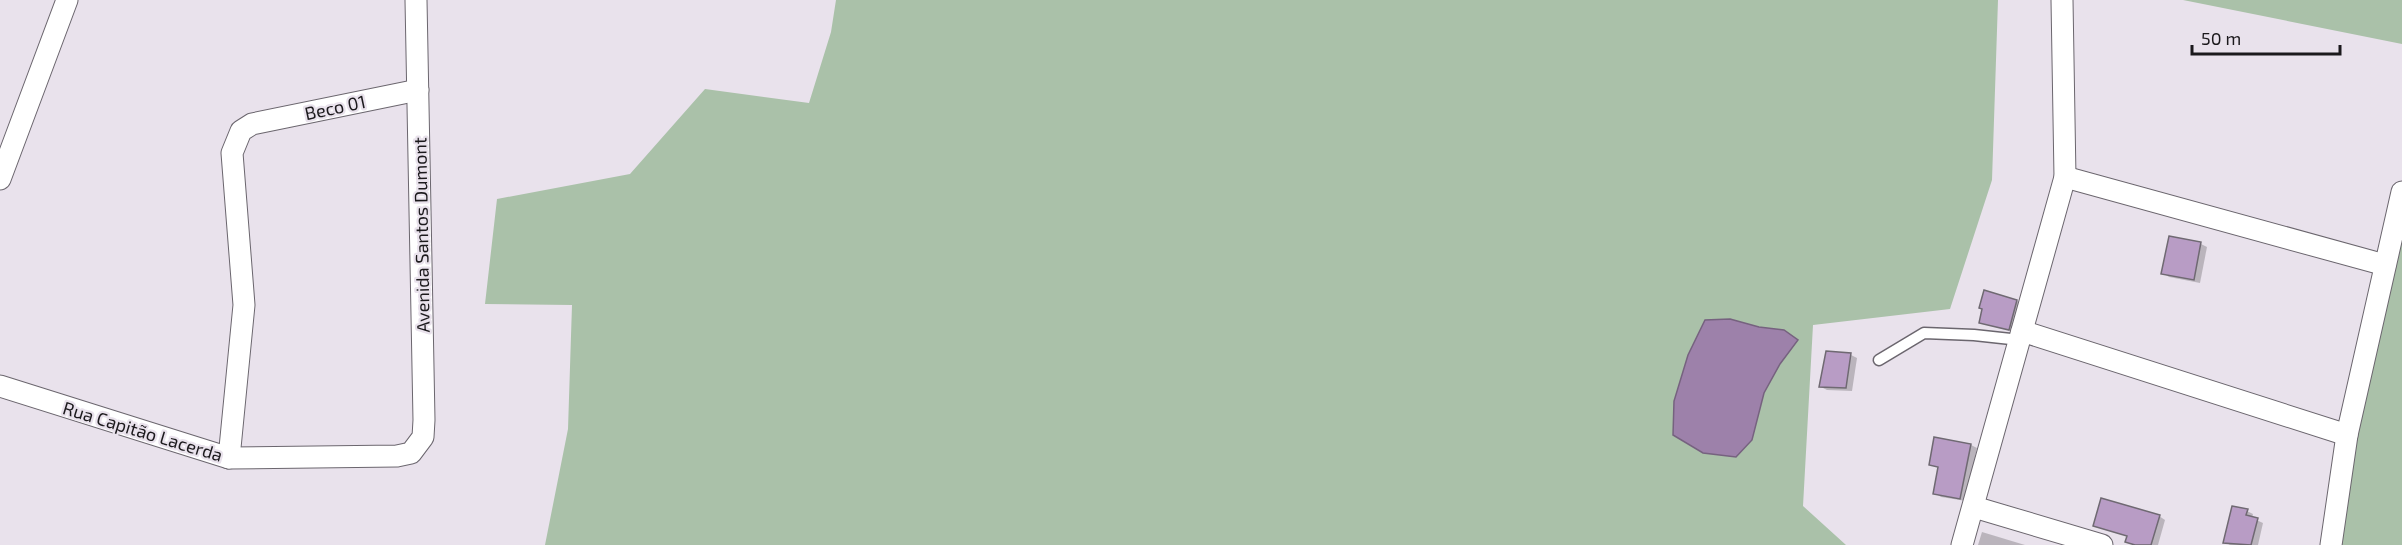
<svg xmlns="http://www.w3.org/2000/svg" width="2402" height="545" viewBox="0 0 2402 545" font-family="'Exo 2',sans-serif">
	<style>
		.green { fill: #aac1a9 }
		.water { fill: #9d81aa; stroke: #76627f; stroke-width: 1.5 }
		.shadow { fill: #0003 }
		.building { fill: #b89cc5; stroke: #6f6972; stroke-width: 1.5 }
		.lines { fill: none; stroke-linecap: round; stroke-linejoin: round }
		.service-casing { stroke: #6b666e; stroke-width: 13 }
		.minor-casing { stroke: #6b666e; stroke-width: 23 }
		.service { stroke: #fff; stroke-width: 10 }
		.minor { stroke: #fff; stroke-width: 21 }
		.labels { text-anchor: middle; dominant-baseline: central; stroke-width: 4.5; stroke-linejoin: round; paint-order: stroke }
		.street-label { font-size: 18px; fill: #1b191c; stroke: #e9e2ec }
	</style>
	<rect width="100%" height="100%" fill="#e9e2ec"/>
	<g class="green">
		<polygon points="836,0 1998,0 1992,180 1950,309 1813,325 1803,506 1846,545 545,545 568,429 572,305 485,304 497,199 630,174 705,89 809,103 831,32"/>
		<polygon points="2183,0 2402,0 2402,44"/>
		<polygon points="2402,205 2402,545 2332,545"/>
	</g>
	<polygon class="water" points="1730,319 1759,327 1784,330 1798,340 1780,364 1764,393 1752,440 1736,457 1703,453 1673,435 1674,401 1688,355 1705,320"/>
	<g class="shadow">
		<polygon points="2170,238 2201,244 2207,247 2200,283 2169,277 2163,273"/>
		<polygon points="2017,301 2023,304 2015,332 1981,322"/>
		<polygon points="1827,352 1851,355 1857,358 1852,391 1827,390 1821,387"/>
		<polygon points="1971,445 1977,448 1966,501 1941,497 1935,493 1939,468 1931,464"/>
		<polygon points="2247,511 2253,514 2252,518 2263,523 2258,545 2230,545 2225,542"/>
		<polygon points="2159,516 2165,520 2158,545 2133,545 2127,541 2129,536 2095,525"/>
		<polygon points="1982,532 2025,545 1978,545"/>
	</g>
	<g class="building">
		<polygon points="2169,236 2201,242 2194,280 2161,274"/>
		<polygon points="1984,290 2017,300 2009,330 1979,323 1982,309 1979,308"/>
		<polygon points="1826,351 1851,353 1846,388 1819,387"/>
		<polygon points="1934,437 1971,444 1960,499 1933,494 1938,467 1929,465"/>
		<polygon points="2101,498 2160,515 2151,545 2135,545 2125,542 2127,536 2093,526"/>
		<polygon points="2232,506 2248,509 2246,515 2258,518 2251,545 2223,543"/>
	</g>
	<g class="lines">
		<defs>
			<polyline id="service" points="1879,360 1924,333 1974,335 2020,340"/>
			<g id="minor">
				<polyline points="2065,177 2385,265"/>
				<polyline points="0,179 67,0"/>
				<polyline points="2022,331 2347,435"/>
				<polyline points="0,386 229,458 397,456 411,453 423,437 424,420 416,0"/>
				<polyline points="229,458 244,305 232,153 241,131 252,124 418,90"/>
				<polyline points="1974,507 2102,545"/>
				<polyline points="1962,545 2065,177 2062,0"/>
				<polyline points="2331,545 2347,435 2402,192"/>
			</g>
		</defs>
		<use href="#service" class="service-casing"/>
		<use href="#minor" class="minor-casing"/>
		<use href="#service" class="service"/>
		<use href="#minor" class="minor"/>
	</g>
	<g class="labels">
		<g class="street-label">
			<text transform="translate(335 107) rotate(-12)">Beco 01</text>
			<text transform="translate(421 235) rotate(-91)">Avenida Santos Dumont</text>
			<text transform="translate(143 431) rotate(17)">Rua Capitão Lacerda</text>
		</g>
	</g>
	<path d="M2192 45v9h148v-9" fill="none" stroke="#1b191c" stroke-width="3"/>
	<text x="2201" y="45" font-size="18" fill="#1b191c" stroke="#e9e2ec" stroke-width="4.5" paint-order="stroke">50 m</text>
</svg>
